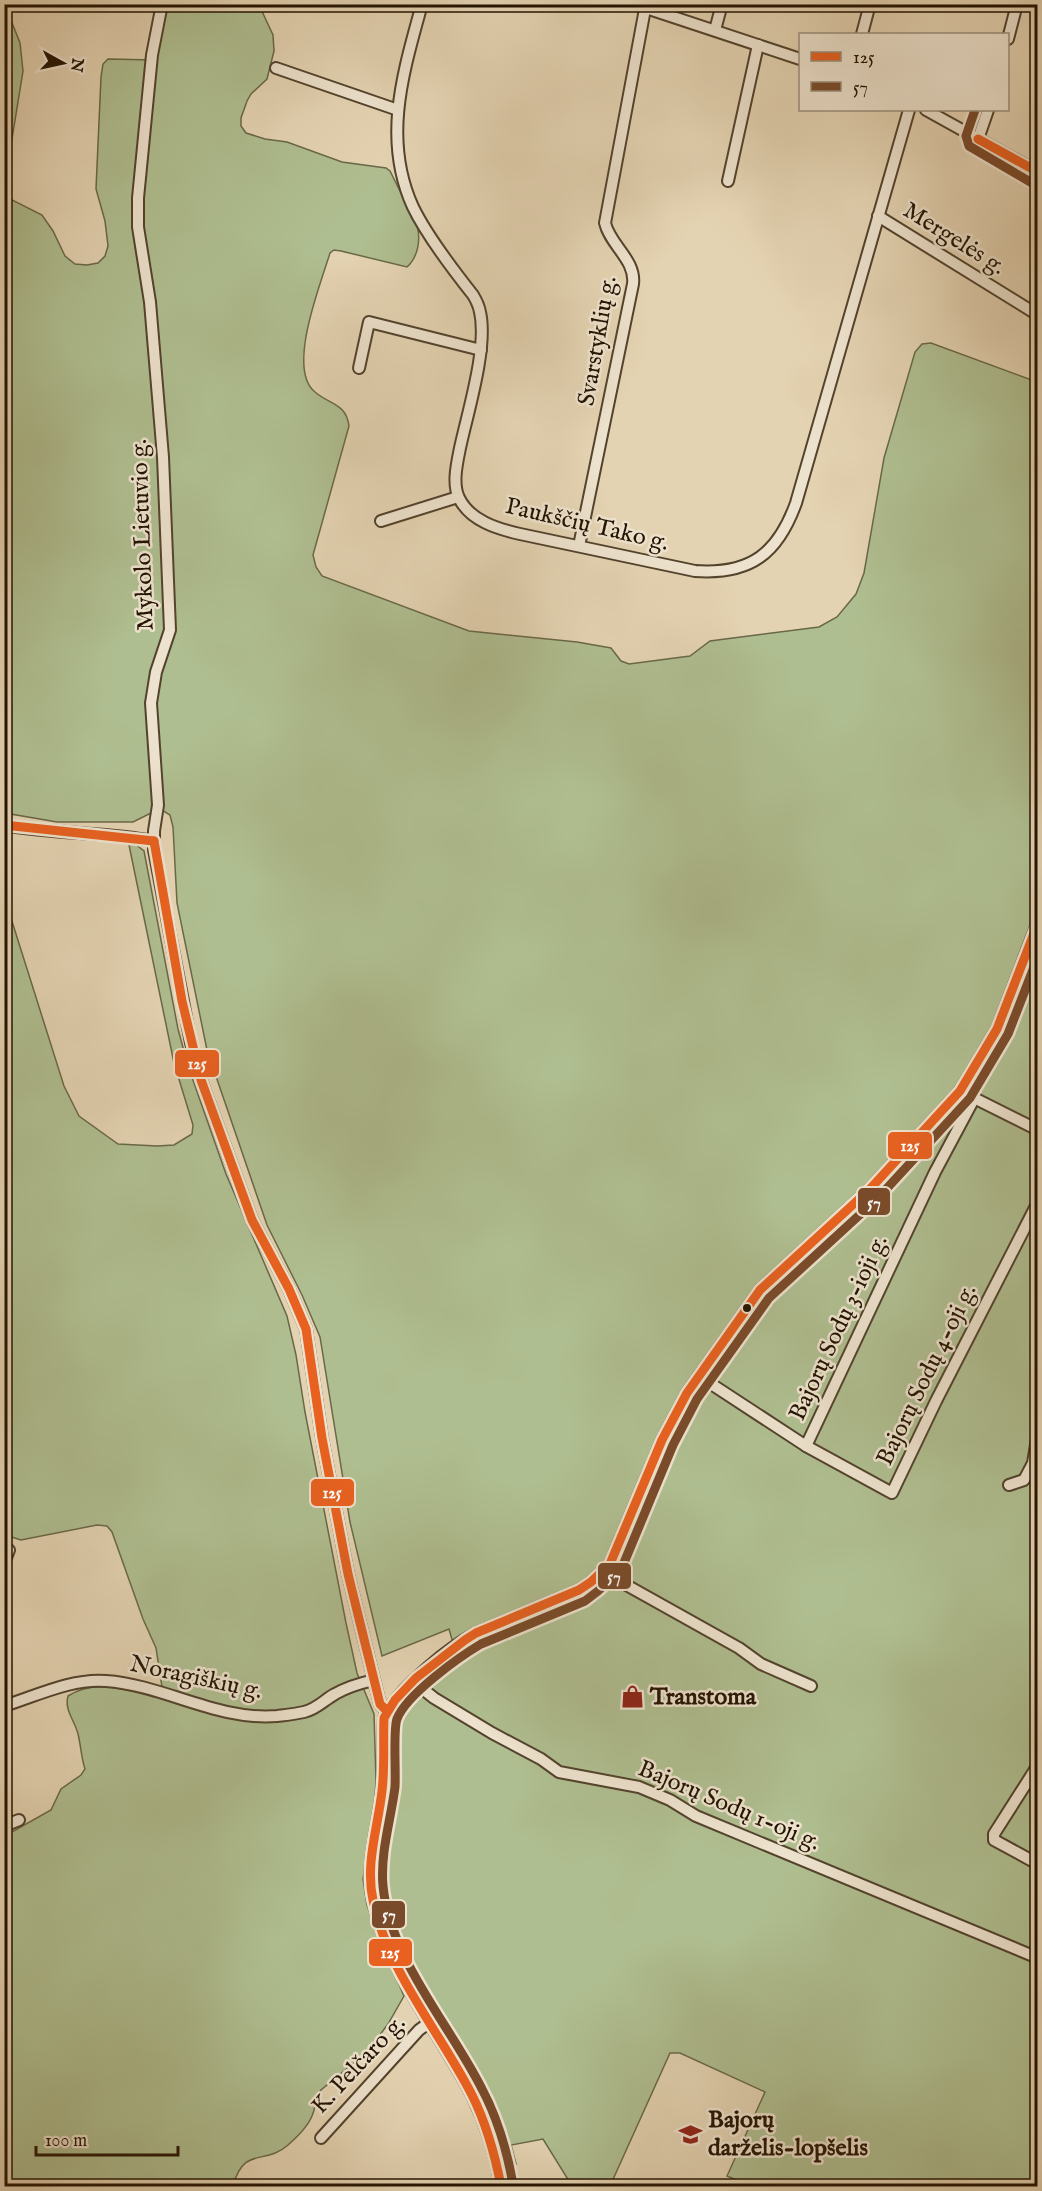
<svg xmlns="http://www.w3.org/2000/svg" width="1042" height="2191" viewBox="0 0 1042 2191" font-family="'IM FELL English',serif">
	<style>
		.green { fill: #afbe90; stroke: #696848; stroke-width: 1.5 }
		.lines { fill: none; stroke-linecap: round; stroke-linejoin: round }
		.minor-casing { stroke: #53432d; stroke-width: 14 }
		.minor { stroke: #ede2cd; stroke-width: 10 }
		.bus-1-casing { stroke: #ede2cd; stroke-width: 14 }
		.bus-2-casing { stroke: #ede2cd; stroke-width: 14 }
		.bus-1 { stroke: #e86120; stroke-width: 9 }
		.bus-2 { stroke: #7a4b2a; stroke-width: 9 }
		.bus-dot { fill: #231301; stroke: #ede2cd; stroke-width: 2 }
		.labels { text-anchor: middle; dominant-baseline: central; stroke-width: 5; stroke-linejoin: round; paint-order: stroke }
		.street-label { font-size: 24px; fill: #231301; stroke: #ede2cd }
		.poi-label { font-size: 24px; font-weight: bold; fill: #231301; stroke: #ede2cd; text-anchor: start }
		.line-badge { stroke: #ede2cd; stroke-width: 2 }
		.badge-label { font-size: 16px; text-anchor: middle; font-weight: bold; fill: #fff }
	</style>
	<rect width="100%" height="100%" fill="#e4d3b2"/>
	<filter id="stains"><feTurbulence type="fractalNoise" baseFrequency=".00333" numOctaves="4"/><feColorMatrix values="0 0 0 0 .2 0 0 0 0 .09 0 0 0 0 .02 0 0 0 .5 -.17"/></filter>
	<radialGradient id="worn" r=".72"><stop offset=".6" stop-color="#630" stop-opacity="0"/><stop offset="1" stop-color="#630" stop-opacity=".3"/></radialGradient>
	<g class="green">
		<path d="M5,5L20,43L23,71L5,182V191L12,200L42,215L53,231L65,256L75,264L87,265L98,263L105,256L108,246L105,221L96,189L101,77L103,64L108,59L155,60L168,5H259L273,35L274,51L267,79L251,94L247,101L241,118V126L246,133L265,139L287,142L342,162L386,168L390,171L417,225C421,240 418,257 407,267L341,251L334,250L330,253C321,283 286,369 315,392C330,405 346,403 349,426L313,555L316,567L322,576L469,631L577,642L611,648L621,661L629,664L690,656L710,641L819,627L837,617L856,594L864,573L884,458L915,352L922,344L931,343L1037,382V2177L1022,2186H751L727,2176L765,2092L680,2053H670L610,2186H572L543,2139L511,2145L516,2164L502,2166L491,2124L435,2015L392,1941L377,1900L374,1874L383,1817L388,1765L396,1732L405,1712L455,1650L449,1629L382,1656L350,1522L320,1337L302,1295L267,1225L207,1050L177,903L173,827L170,815L162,810L149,814L133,822H57L5,813Z"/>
		<path d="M135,844L144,851L178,1029L188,1066L226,1174L287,1316L296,1355L305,1412L346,1623L357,1673L374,1714L376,1781L374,1811L363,1879L367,1905L380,1940L404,1996L388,2024L367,2052L321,2090C315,2099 316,2107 312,2116C308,2126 296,2138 288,2145C265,2166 244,2145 233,2186H5V1841L10,1833L51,1810L61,1789L81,1775L85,1769C81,1757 81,1746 78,1734C75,1721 64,1710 68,1696C94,1679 126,1689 154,1697L162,1687L156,1648L143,1619L112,1532L107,1526L97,1525L21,1540L5,1535L4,896L64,1086L79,1116L118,1144L157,1146L174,1145L192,1134L193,1125L174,1063L129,845Z"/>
	</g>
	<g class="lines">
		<defs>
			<g id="minor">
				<polyline points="162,4 152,55 138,198 138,227 150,302 163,457 170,630 156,672 151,703 158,805 154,831 154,850 191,1043 201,1080 252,1220 289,1289 306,1329 322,1438 348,1574 380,1704 387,1711"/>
				<path d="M422,4C403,73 382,139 413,207C426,234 454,271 473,295C476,300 479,306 480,312C488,347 468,411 460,448C457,463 452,484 459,498C470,521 498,529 520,534L695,571C751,575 778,553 796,503L909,110"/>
				<polyline points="634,4 800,59"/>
				<polyline points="715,30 722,4"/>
				<polyline points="862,34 870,4"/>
				<polyline points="1008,39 1017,4"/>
				<polyline points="276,68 398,110"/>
				<polyline points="926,110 1038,172"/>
				<polyline points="978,139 988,110"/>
				<polyline points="728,181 758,45"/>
				<polyline points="878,216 1038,315"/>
				<polyline points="359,368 369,322 481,350"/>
				<polyline points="381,521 458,497"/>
				<path d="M579,546L633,284C636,260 610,245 605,223L645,9"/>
				<path d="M4,825C54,834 104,832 154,841"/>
				<polyline points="960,1091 1038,1130"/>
				<polyline points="699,1376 806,1446 892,1493 936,1401 1038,1202"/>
				<polyline points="806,1446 935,1172 974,1099"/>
				<polyline points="1009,1485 1024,1480 1033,1463 1038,1433"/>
				<polyline points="4,1563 9,1550"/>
				<polyline points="603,1572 739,1648 761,1664 811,1686"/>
				<polyline points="414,1682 434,1698 492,1733 541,1759 559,1772 639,1787 670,1800 696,1816 1038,1958"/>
				<path d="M4,1706C36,1696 72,1678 106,1681C164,1685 217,1721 277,1716C285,1715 295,1714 304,1712C317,1709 324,1700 335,1694C347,1687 361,1683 374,1680"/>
				<polyline points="1038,1765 994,1834 994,1840 1038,1864"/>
				<polyline points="4,1826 19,1820"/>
				<polyline points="321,2138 419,2030 430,2022"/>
				<path d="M501,2186C496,2155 486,2124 472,2095C439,2031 388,1972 373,1900C365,1865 378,1826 382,1791C385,1767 383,1742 384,1718L387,1711C406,1683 447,1649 476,1633L579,1590L591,1582L610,1564L662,1440L687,1393L760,1290L870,1189L960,1091L997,1029L1038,922"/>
				<polyline points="1032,2186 1038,2183"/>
			</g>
		</defs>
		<use href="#minor" class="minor-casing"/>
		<use href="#minor" class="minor"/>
		<defs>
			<g id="bus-1">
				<polyline points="978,139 1038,172"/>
				<polyline points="4,825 154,841"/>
				<polyline points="154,841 182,1001 201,1080 252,1220 289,1289 306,1329 322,1438 348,1574 380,1704 387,1711"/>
				<path d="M501,2186C495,2155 486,2123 472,2095C439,2030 388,1973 373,1900C365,1864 378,1827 382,1791C385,1767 383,1742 384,1718L395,1700L416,1678L465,1640L476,1633L579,1590L591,1582L610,1564L662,1440L687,1393L760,1290L870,1189L960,1091L997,1029L1038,923"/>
			</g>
			<g id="bus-2">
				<polyline points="975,110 966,136 969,146 1032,183"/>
				<path d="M513,2184C507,2151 498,2119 482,2089C450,2025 390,1959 383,1886C380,1853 391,1819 395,1787C396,1771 393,1729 397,1719C406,1695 459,1657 481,1644L585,1601L598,1591L621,1570L673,1445L697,1399L769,1298L878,1198L970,1098L1008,1034L1038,957"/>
			</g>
		</defs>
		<use href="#bus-1" class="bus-1-casing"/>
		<use href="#bus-2" class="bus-2-casing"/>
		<use href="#bus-1" class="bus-1"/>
		<use href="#bus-2" class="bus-2"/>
	</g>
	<defs>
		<symbol id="shop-bare" viewBox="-9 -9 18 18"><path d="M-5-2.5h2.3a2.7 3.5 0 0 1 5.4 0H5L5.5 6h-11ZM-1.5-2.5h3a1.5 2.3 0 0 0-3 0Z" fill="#8f2418" stroke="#ede2cd" stroke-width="2.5" paint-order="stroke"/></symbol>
		<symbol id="school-bare" viewBox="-9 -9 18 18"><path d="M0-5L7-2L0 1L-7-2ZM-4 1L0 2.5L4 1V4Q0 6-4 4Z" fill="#8f2418" stroke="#ede2cd" stroke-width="2.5" paint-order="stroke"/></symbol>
	</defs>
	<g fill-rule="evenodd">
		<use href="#shop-bare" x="616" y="1680" width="33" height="33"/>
		<use href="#school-bare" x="674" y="2118" width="33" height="33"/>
	</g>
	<circle class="bus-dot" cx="747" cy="1308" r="5"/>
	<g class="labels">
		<g class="street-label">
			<text transform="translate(954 239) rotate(32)">Mergelės g.</text>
			<text transform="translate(598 341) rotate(-80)">Svarstyklių g.</text>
			<text transform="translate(587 525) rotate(13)">Paukščių Tako g.</text>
			<text transform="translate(143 535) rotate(-92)">Mykolo Lietuvio g.</text>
			<text transform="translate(839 1328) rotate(-65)">Bajorų Sodų 3-ioji g.</text>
			<text transform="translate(927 1375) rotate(-64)">Bajorų Sodų 4-oji g.</text>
			<text transform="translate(196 1678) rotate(12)">Noragiškių g.</text>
			<text transform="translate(729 1806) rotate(23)">Bajorų Sodų 1-oji g.</text>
			<text transform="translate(359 2065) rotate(-47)">K. Pelčaro g.</text>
		</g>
		<g class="poi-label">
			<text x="650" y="1697">Transtoma</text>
			<text x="708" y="2120">Bajorų<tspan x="708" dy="28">darželis-lopšelis</tspan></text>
		</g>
	</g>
	<g class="line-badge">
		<rect x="174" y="1049" width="46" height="29" rx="6" fill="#e86120"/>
		<rect x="887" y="1131" width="46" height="29" rx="6" fill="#e86120"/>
		<rect x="857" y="1187" width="34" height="29" rx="6" fill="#7a4b2a"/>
		<rect x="310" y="1478" width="45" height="29" rx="6" fill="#e86120"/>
		<rect x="597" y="1562" width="35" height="28" rx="6" fill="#7a4b2a"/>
		<rect x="371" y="1900" width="35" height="29" rx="6" fill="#7a4b2a"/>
		<rect x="368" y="1938" width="45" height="29" rx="6" fill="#e86120"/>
	</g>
	<g class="badge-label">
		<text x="197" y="1069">125</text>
		<text x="910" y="1151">125</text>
		<text x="874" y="1208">57</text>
		<text x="332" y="1498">125</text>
		<text x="614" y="1582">57</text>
		<text x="389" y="1920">57</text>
		<text x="390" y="1958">125</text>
	</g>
	<rect width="1042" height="2191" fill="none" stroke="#e4d3b2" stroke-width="24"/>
	<rect x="6" y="6" width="1030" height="2179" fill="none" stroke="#231301" stroke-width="3"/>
	<rect x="12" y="12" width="1018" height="2167" fill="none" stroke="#231301" stroke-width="1.5"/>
	<rect x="799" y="33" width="210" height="78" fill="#ede2cd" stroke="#9c8f7b" stroke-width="1.5"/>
	<rect x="811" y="52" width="30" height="9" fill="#e86120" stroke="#9c8f7b" stroke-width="1.5"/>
	<text x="853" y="63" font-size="18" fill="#231301">125</text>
	<rect x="811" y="82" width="30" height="9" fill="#7a4b2a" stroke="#9c8f7b" stroke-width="1.5"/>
	<text x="853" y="93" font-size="18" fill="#231301">57</text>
	<g transform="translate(63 63) rotate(98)" stroke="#ede2cd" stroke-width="4.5" paint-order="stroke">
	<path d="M0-4.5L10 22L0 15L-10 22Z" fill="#231301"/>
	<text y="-9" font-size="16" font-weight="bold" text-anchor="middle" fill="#231301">N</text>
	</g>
	<path d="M36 2146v9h142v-9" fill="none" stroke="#231301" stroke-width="3"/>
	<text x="45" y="2146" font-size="18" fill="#231301" stroke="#ede2cd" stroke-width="4.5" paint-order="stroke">100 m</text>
	<rect width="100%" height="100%" filter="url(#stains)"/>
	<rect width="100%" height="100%" fill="url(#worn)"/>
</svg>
